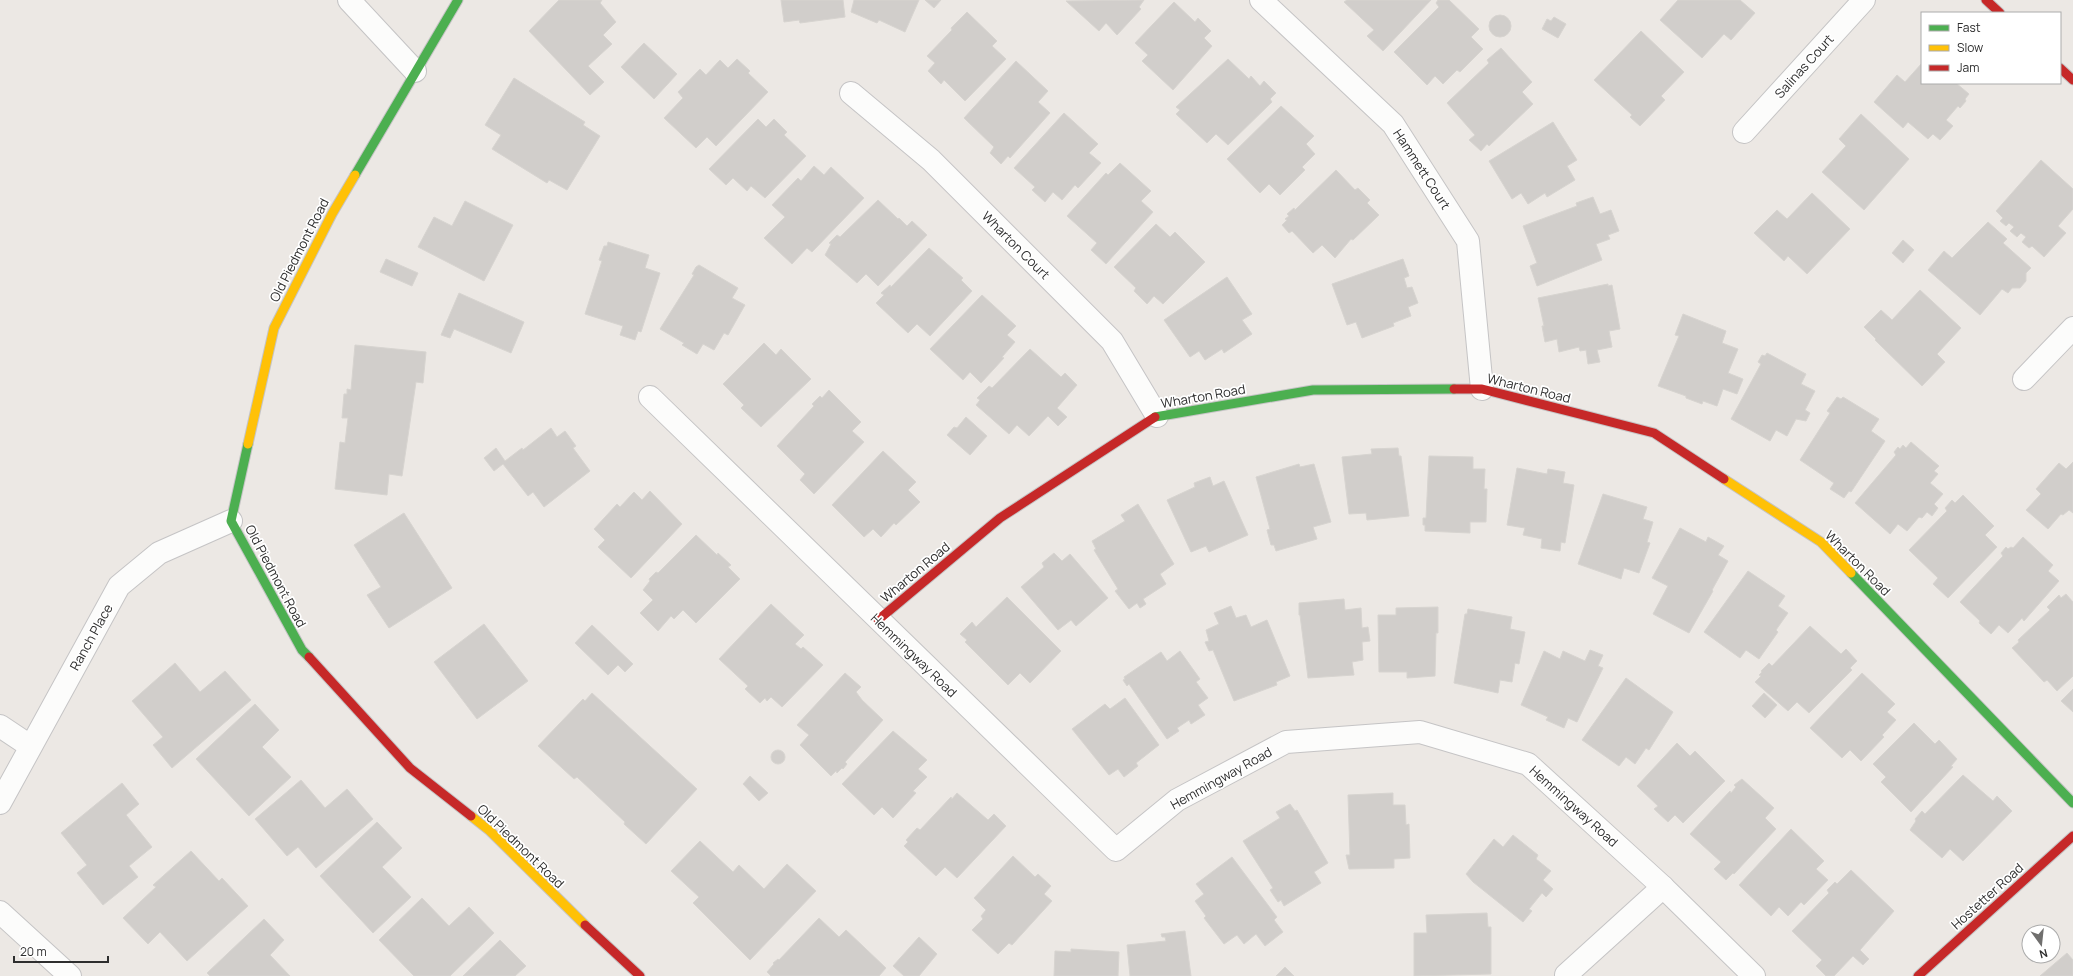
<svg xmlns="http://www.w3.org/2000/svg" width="2073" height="976" viewBox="0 0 2073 976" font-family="Manrope,sans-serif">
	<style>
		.building { fill: #d1cecb; stroke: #d7d4d0 }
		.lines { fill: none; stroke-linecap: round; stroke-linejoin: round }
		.street-casing { stroke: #c5c4c5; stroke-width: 24 }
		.fast-casing { stroke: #c5c4c5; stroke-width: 11 }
		.slow-casing { stroke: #c5c4c5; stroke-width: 11 }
		.jam-casing { stroke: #c5c4c5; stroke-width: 11 }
		.street { stroke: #fcfcfb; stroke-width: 22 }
		.fast { stroke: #4caf50; stroke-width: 9 }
		.slow { stroke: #ffc107; stroke-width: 9 }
		.jam { stroke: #c62828; stroke-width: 9 }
		.labels { text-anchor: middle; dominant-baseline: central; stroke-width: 3.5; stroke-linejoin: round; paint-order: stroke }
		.street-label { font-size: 13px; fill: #2e2e2e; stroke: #fff }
	</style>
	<rect width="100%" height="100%" fill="#ece8e4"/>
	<g class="building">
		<polygon points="559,0 602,0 600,3 616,22 603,35 612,44 588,66 604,82 590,95 529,31"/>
		<polygon points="781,0 843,0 845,17 800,23 799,20 784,22"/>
		<polygon points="854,0 919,0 905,32 879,20 877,23 851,12"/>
		<polygon points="925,0 941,0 934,8"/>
		<polygon points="1144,0 1139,7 1141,9 1117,35 1106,23 1099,31 1066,1"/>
		<polygon points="1347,0 1431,0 1383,51 1367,36 1374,30 1344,2"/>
		<polygon points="1438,0 1449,0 1479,29 1471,37 1483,49 1460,72 1457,70 1443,84 1435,76 1427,85 1394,52 1439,7 1436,3"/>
		<polygon points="1678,0 1740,0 1755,13 1731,40 1724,34 1702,58 1660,20"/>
		<polygon points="1174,2 1195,22 1198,18 1211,31 1204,38 1212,46 1173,90 1142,61 1148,55 1135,43"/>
		<polygon points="967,12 997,41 992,46 1006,59 965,101 944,80 941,84 928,71 935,63 927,56 952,30 951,28"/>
		<circle cx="1500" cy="26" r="11"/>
		<polygon points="1554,17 1566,24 1558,38 1542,29 1547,19 1551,21"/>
		<polygon points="1641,31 1684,72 1661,96 1665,100 1640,126 1630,117 1632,115 1594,80"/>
		<polygon points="644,43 677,74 654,99 621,67"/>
		<polygon points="1501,48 1532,82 1522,92 1533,104 1489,146 1487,144 1481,151 1469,140 1475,135 1447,103 1489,63 1487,60"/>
		<polygon points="737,59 750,71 748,73 768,92 716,146 707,137 696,148 664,118 683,98 678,92 700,69 706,75 720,60 728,68"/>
		<polygon points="1228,59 1249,79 1251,76 1260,86 1264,81 1276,93 1270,99 1272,102 1228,145 1216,134 1207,143 1176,114 1180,110 1176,107"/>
		<polygon points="1016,61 1048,91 1038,102 1050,113 1010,158 1008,156 1001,164 990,153 994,147 964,118"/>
		<polygon points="1922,63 1922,83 1956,83 1969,94 1965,99 1966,101 1960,108 1958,106 1946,120 1953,126 1940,140 1933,134 1928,139 1908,122 1903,128 1874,102 1897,75 1905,82"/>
		<polygon points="514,78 585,122 583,125 600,136 567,190 549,180 547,183 492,149 501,135 485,125"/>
		<polygon points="1281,106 1314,136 1306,144 1315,154 1302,167 1305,170 1280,195 1269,184 1260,193 1227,159"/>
		<polygon points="1064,113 1098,144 1089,153 1101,163 1078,188 1075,185 1062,200 1053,192 1045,202 1032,190 1035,187 1014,168"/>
		<polygon points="1861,114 1909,159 1864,210 1822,172 1846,146 1839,139"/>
		<polygon points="758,119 766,127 774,119 787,132 784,135 806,156 765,198 751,186 747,191 733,178 726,185 709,169"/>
		<polygon points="1553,122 1577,160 1567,166 1575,180 1547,197 1545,193 1528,204 1521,193 1512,199 1489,161"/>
		<polygon points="2041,160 2073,189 2073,209 2058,226 2066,233 2044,257 2032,246 2029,248 2022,242 2026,237 2021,233 2017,237 2010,231 2014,227 2009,223 2006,226 2000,221 2003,218 1996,211"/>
		<polygon points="1120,163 1151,191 1141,201 1153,212 1106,264 1091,250 1097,243 1067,216 1106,173 1108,175"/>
		<polygon points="814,166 824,175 831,167 864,198 812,252 807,248 792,264 764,238 785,217 772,205 798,178 801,181"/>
		<polygon points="1336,170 1355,190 1358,188 1370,200 1367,203 1379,215 1353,240 1351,239 1335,258 1322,245 1313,253 1292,231 1289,233 1282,225 1287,220 1285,219 1289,216 1287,214 1294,208 1295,210"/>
		<polygon points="1812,193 1850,229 1807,274 1788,256 1784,261 1754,233 1777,210 1787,219"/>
		<polygon points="1593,197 1600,214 1611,210 1619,231 1608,235 1610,239 1596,244 1602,260 1537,286 1530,266 1537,263 1523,226 1577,206 1576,203"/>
		<polygon points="878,200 898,219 899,218 907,226 912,221 927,235 878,286 866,274 857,283 825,255 831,244 829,243 837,235 840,237"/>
		<polygon points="465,201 513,225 484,281 418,247 434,217 452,226"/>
		<polygon points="1988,222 2007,239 2003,243 2031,268 2026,273 2026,281 2020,288 2012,288 2008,293 2002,289 1980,315 1928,270 1944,251 1952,258"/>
		<polygon points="1156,224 1170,237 1175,232 1205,262 1163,304 1154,296 1147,304 1134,291 1136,288 1114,267"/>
		<polygon points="1903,240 1914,250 1903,263 1892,253"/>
		<polygon points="608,242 649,255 645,268 660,273 641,332 638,331 635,340 620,335 623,326 585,314 602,261 599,260 604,246 607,246"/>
		<polygon points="929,248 963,278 961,280 972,291 930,336 917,324 908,333 876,303 884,295 881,293 890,285 891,287"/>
		<polygon points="386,259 418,273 412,286 380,272"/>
		<polygon points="1403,259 1409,276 1404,278 1407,288 1412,287 1418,303 1408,307 1411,316 1393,323 1394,326 1362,338 1356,322 1347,325 1332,284"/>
		<polygon points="699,265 738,288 732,298 745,305 728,335 724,333 714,350 703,344 697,354 682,345 684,343 660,329 694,275 692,274 696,267"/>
		<polygon points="1227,277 1252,314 1242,320 1252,334 1224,353 1222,349 1205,360 1199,351 1190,357 1164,320"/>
		<polygon points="1608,284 1608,286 1612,285 1620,329 1609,331 1612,347 1597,350 1600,362 1588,364 1586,350 1580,351 1579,347 1559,352 1557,339 1545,342 1542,326 1544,326 1538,298"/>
		<polygon points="1920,290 1961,328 1937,354 1945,362 1922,386 1875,340 1876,339 1864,327 1881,310 1892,320"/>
		<polygon points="459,293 524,322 511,353 454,329 450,338 441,335"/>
		<polygon points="982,295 1016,326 1007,335 1015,342 1002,357 1004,358 981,383 970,372 963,380 930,349"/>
		<polygon points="1683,314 1726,331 1722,343 1738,349 1728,373 1743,379 1737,394 1723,389 1717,406 1703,401 1702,404 1686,398 1686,396 1658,386 1679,336 1675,335"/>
		<polygon points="764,343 776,355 781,349 811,379 761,427 741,408 744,405 723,384"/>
		<polygon points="355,345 426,352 423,383 416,382 402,476 389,474 387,495 335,489 340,442 345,443 348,418 342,418 344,394 347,394 347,389 351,390"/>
		<polygon points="1030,349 1061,377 1065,373 1077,385 1057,408 1067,417 1058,426 1048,416 1029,436 1017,425 1009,434 976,405 980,400 977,398 989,386 992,388"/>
		<polygon points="1767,353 1806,374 1801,384 1815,391 1805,410 1810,413 1806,421 1796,419 1787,436 1776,430 1770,441 1731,419 1761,364 1758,362 1762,355 1765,356"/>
		<polygon points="829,390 861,422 852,431 864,442 814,494 800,480 805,474 777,446 814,406 812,404 820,396 822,398"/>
		<polygon points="1837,397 1841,399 1843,397 1879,419 1871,431 1885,441 1851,492 1849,491 1844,498 1830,489 1834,483 1800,460 1830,413 1827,411"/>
		<polygon points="966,417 987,436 970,455 947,435 954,427 957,428"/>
		<polygon points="551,428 557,437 565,431 576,446 573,448 590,471 544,507 533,492 528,496 503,464 494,471 484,458 496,448 505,461 522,448 523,450"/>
		<polygon points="1911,442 1939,466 1934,471 1938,474 1930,483 1943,494 1934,504 1938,508 1932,516 1927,512 1922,518 1919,517 1907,531 1898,524 1890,534 1855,503 1896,455 1894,452 1898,447 1900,449 1903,445 1906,448"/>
		<polygon points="1398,448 1399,456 1401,456 1409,516 1367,520 1366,513 1349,514 1342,457 1372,454 1371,449"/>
		<polygon points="883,451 916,482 908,490 920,502 896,525 894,523 881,537 873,529 864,537 832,505"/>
		<polygon points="1429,456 1473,457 1473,469 1485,469 1484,489 1487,489 1486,522 1470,522 1470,533 1425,531 1425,525 1423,525 1423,518 1426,518"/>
		<polygon points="2073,462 2073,513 2069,510 2063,515 2061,514 2048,529 2026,510 2041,494 2036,489 2059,463 2066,469"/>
		<polygon points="1299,464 1300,467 1314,464 1331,522 1313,527 1317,539 1276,551 1274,545 1271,545 1267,530 1270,529 1256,477"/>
		<polygon points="1517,468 1547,474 1548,469 1565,472 1563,483 1574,485 1565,543 1561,542 1560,551 1541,548 1542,539 1523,535 1525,528 1507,525"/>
		<polygon points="1210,477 1213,486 1224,481 1248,535 1209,552 1206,546 1191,552 1167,500 1195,487 1194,483"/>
		<polygon points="650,491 682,524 631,578 598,547 605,540 594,529 617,504 620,507 634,492 642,500"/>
		<polygon points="1603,494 1647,507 1643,519 1653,522 1647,542 1650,543 1639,573 1624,568 1621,579 1578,564"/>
		<polygon points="1963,495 1994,526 1985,535 1997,547 1948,598 1933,584 1938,578 1909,550 1947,511 1945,508 1952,500 1955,503"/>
		<polygon points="1138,504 1174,564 1160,574 1166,584 1143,599 1146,604 1140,608 1137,603 1129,609 1115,591 1118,589 1094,550 1096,549 1092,541 1125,521 1121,515"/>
		<polygon points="404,513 452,588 389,628 367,595 381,587 354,545"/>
		<polygon points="1680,528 1706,542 1708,537 1724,546 1718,555 1728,561 1712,590 1713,591 1689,633 1653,614 1668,586 1652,578"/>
		<polygon points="696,535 717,555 718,553 731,565 728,567 740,579 696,623 683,610 674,619 671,616 658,631 640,613 653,600 643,590 650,581 649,579 656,572 658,573"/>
		<polygon points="2023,537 2053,565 2048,571 2059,581 2024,621 2022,618 2008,633 1999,625 1991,634 1979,623 1980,621 1960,602 2003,556 2001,553 2006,547 2008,549 2011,547 2013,548"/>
		<polygon points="1054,553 1062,561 1070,554 1108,598 1076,626 1071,620 1058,630 1021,587 1044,567 1042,563"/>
		<polygon points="1748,571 1785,596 1778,606 1788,613 1776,630 1778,632 1759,659 1746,650 1740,658 1704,632"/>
		<polygon points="2066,594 2073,602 2073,676 2057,691 2047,680 2044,682 2012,648 2019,642 2018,640 2050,610 2047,607 2059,595 2061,598"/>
		<polygon points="1007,597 1061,651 1030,683 1020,673 1008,685 965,642 967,640 960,634 972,622 976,627"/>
		<polygon points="1344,599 1345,610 1361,608 1362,628 1368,627 1370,641 1362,642 1363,660 1352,662 1354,675 1308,678 1300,615 1299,615 1299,603"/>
		<polygon points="771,604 804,635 795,644 801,649 803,647 823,665 782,707 771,697 767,701 765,698 760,703 745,689 748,686 719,659"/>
		<polygon points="1231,606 1236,618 1246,615 1251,627 1267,620 1290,676 1276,682 1277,685 1234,701 1213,650 1209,651 1205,642 1209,641 1206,630 1219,624 1214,613"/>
		<polygon points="1438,607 1438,633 1436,633 1435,676 1407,678 1407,672 1379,672 1378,615 1396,615 1396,608"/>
		<polygon points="1468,609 1512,617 1510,629 1525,632 1519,664 1515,663 1512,682 1500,680 1498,693 1454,683 1465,614 1467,614"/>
		<polygon points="484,624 528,681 477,719 434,662"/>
		<polygon points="592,625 633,664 625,672 618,665 608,675 575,643"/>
		<polygon points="1810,626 1841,654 1846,649 1857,661 1850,668 1852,670 1809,713 1797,702 1788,711 1755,682 1761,676 1759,675 1762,672 1761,671 1769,663 1772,666"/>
		<polygon points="1590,650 1603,655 1598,666 1603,668 1577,722 1568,718 1564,728 1546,720 1548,717 1521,705 1544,651 1560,659 1563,651 1585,661"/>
		<polygon points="1180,651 1200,679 1196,682 1208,698 1198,705 1205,715 1191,724 1189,720 1177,728 1179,731 1167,739 1129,684 1127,686 1123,680 1125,679 1124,677 1161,652 1167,661"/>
		<polygon points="175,663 200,692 225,671 251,700 172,768 153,745 163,737 132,701"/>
		<polygon points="845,673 861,687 856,692 862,700 883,720 845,762 847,764 843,769 842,768 837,773 836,771 831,776 800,745 809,735 797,725"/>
		<polygon points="1862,673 1895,704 1887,712 1896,720 1882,735 1884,737 1861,761 1850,750 1842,758 1810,728"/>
		<polygon points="1626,678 1673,712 1649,750 1646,748 1635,764 1626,757 1619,766 1582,740"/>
		<polygon points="2073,689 2073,712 2061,701"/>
		<polygon points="592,693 697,789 646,844 624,824 625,822 577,777 574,779 538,746 583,699 585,701"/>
		<polygon points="1764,693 1777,705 1765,718 1752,706"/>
		<polygon points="1125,698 1159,745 1136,763 1138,766 1124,777 1118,769 1109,775 1072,729 1105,704 1110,709"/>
		<polygon points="255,704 279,730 262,747 291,777 249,816 196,759"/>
		<polygon points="1914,723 1935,744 1939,740 1957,759 1951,766 1953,767 1911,812 1881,782 1886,777 1873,764"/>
		<polygon points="893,731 927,760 918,769 927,777 913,791 916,793 893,818 882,807 874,815 842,784"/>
		<polygon points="1677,743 1690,756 1695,751 1725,781 1683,823 1675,815 1668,822 1654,809 1658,806 1637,786"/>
		<circle cx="778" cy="757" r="7"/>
		<polygon points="1963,775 1993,801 1997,796 2012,811 1963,861 1950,849 1942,858 1910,830 1916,821 1915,819 1922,811 1925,814"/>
		<polygon points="750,776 768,793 759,801 743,784"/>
		<polygon points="1742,779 1774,808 1765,818 1776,829 1734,874 1733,873 1726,880 1714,869 1721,862 1690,834 1730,791 1731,793 1736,787 1734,785"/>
		<polygon points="301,780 325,808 347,789 373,819 316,868 298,847 287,856 255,819"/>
		<polygon points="122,783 139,804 126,815 152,847 129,866 138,877 103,905 77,873 87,865 61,833"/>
		<polygon points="957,793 988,820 994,814 1006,826 957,878 945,867 936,876 904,846 908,842 906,840 917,828 920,830 951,797 952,799"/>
		<polygon points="1393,793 1393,805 1405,805 1406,825 1409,824 1410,858 1394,859 1394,868 1349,869 1346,855 1350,855 1348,795"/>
		<polygon points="1290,804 1295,811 1297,810 1328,863 1314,872 1321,883 1284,906 1281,900 1278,902 1270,890 1273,888 1243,841 1280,818 1276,812"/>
		<polygon points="377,822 402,848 382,867 411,897 373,933 320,876"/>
		<polygon points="1791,829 1824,861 1816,869 1828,880 1804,905 1801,902 1788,916 1779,907 1771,916 1739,885"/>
		<polygon points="1513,835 1538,855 1536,859 1551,871 1543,880 1553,889 1546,897 1542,893 1529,909 1532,911 1523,922 1473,882 1466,874 1494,839 1503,847"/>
		<polygon points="700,841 733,872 739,865 764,889 787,864 816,891 750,960 693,903 699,897 671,871"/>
		<polygon points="191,851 219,881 222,878 248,906 187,961 160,932 148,944 123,918 156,887 153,885"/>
		<polygon points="1013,856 1035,877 1038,874 1051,886 1044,894 1052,901 1012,945 1009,943 998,954 972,930 983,919 981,916 986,910 974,898"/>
		<polygon points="1232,857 1277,917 1274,920 1283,932 1265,946 1256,934 1244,944 1237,935 1224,944 1204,918 1206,916 1195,901 1204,894 1196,884"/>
		<polygon points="1851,870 1894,911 1860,950 1869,959 1863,965 1853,956 1834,976 1826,976 1816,966 1822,960 1792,931 1829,893 1827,890 1835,882 1837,884"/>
		<polygon points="422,898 449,926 469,907 494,933 450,976 414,976 379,940"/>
		<polygon points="1487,913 1488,927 1491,927 1491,974 1414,976 1414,933 1427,933 1426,915"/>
		<polygon points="819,918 839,937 846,930 886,968 879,976 771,976 767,972 774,964 773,963 778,959 779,960"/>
		<polygon points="264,919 284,940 270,955 290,976 210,976 207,973"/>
		<polygon points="1185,931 1191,976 1130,976 1127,945 1166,941 1165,937 1162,937 1161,934"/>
		<polygon points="919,937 937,954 919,976 904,976 893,966"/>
		<polygon points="500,940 526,966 515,976 463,976"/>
		<polygon points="1071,949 1119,952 1118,976 1054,976 1055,951 1071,952"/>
		<polygon points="2067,953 2073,960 2073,976 2040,976"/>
		<polygon points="1285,967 1294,976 1276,976"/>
	</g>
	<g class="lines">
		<defs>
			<g id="street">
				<polyline points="349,0 415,71"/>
				<polyline points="1261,0 1393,124 1468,241 1482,389"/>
				<polyline points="851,93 931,160 1112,341 1157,416"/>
				<polyline points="1744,132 1864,0"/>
				<polyline points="2024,379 2073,328"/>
				<polyline points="650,397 1116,850 1177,800 1286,742 1420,732 1528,764 1663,887 1754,976"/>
				<polyline points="0,726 30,746"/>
				<polyline points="0,803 119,586 159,553 231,521"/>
				<polyline points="0,912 70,976"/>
				<polyline points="1566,975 1663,887"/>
			</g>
			<g id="fast">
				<polyline points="355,175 458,0"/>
				<polyline points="1155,417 1313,390 1454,389"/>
				<polyline points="248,444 231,521 302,650 309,657"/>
				<polyline points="1851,573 2073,803"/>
			</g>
			<g id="slow">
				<polyline points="248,444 274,328 332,214 355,175"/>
				<polyline points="1724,479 1821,542 1851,573"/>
				<polyline points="471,816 490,831 585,925"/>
			</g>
			<g id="jam">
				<polyline points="1986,0 2000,13"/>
				<polyline points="2060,68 2073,80"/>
				<polyline points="1454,389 1482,389 1654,433 1724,479"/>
				<polyline points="878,620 1000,518 1155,417"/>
				<polyline points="309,657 410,768 471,816"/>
				<polyline points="585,925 640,976"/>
				<polyline points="1918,976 2073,836"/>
			</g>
		</defs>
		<use href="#street" class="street-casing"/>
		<use href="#fast" class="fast-casing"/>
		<use href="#slow" class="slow-casing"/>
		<use href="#jam" class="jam-casing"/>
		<use href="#street" class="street"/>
		<use href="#fast" class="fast"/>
		<use href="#slow" class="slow"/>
		<use href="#jam" class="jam"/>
	</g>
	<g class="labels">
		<g class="street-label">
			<text transform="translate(1804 66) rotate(-48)">Salinas Court</text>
			<text transform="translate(1422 169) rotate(57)">Hammett Court</text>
			<text transform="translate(1016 245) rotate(45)">Wharton Court</text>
			<text transform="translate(299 250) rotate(-63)">Old Piedmont Road</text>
			<text transform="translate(1529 388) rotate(14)">Wharton Road</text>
			<text transform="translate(1203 396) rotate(-10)">Wharton Road</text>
			<text transform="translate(1858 563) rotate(45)">Wharton Road</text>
			<text transform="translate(915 572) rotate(-40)">Wharton Road</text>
			<text transform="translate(276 576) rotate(62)">Old Piedmont Road</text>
			<text transform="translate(91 637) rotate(-61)">Ranch Place</text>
			<text transform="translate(914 655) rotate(44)">Hemmingway Road</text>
			<text transform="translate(1221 778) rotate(-29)">Hemmingway Road</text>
			<text transform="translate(1574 806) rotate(42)">Hemmingway Road</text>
			<text transform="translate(521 846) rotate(44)">Old Piedmont Road</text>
			<text transform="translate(1987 896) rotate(-42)">Hostetter Road</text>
		</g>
	</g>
	<rect x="1921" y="12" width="140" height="72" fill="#ffffff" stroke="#ababab"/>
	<rect x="1929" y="25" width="20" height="6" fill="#4caf50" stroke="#ababab"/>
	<text x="1957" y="32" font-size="12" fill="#2e2e2e">Fast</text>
	<rect x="1929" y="45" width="20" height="6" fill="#ffc107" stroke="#ababab"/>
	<text x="1957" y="52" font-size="12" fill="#2e2e2e">Slow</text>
	<rect x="1929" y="65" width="20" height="6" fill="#c62828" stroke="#ababab"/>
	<text x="1957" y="72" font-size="12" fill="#2e2e2e">Jam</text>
	<g transform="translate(2041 944) rotate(165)"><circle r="19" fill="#ffffff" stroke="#ababab"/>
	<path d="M0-3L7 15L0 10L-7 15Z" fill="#706f6e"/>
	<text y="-6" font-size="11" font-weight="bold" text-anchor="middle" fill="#2e2e2e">N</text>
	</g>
	<path d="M14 956v6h94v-6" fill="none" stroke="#2e2e2e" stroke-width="2"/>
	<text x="20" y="956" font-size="12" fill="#2e2e2e" stroke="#ffffff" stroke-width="3" paint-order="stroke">20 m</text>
</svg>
